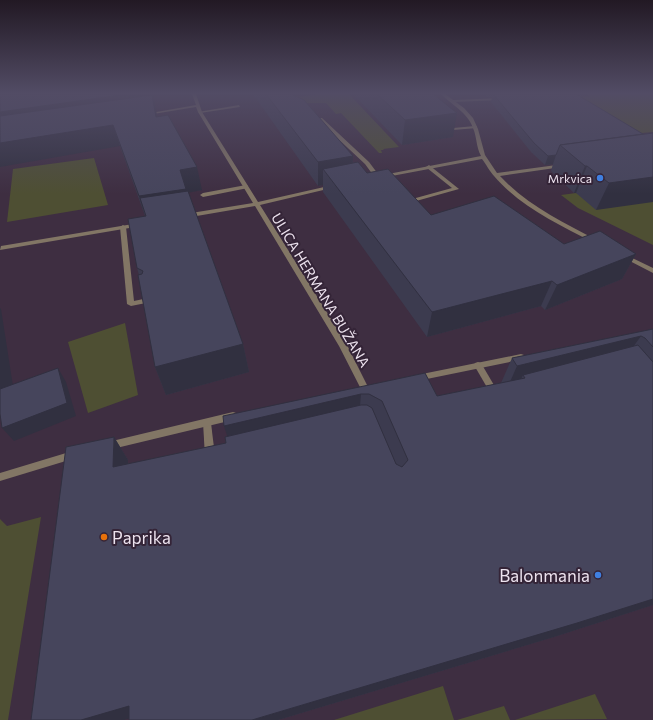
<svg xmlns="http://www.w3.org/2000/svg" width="653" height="720" viewBox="0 0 653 720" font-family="Commissioner,sans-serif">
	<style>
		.green { fill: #4e4f33 }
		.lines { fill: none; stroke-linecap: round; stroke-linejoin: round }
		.lane { fill: #827665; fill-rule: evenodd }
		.street { fill: #827665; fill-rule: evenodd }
		.wall { fill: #3c3b4f }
		.shaded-wall { fill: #313040 }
		.building { fill: #46455c; stroke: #313040 }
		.shop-dot { fill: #3f7fe0; stroke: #342437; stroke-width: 1.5 }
		.food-dot { fill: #e8710a; stroke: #342437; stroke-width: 1.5 }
		.labels { text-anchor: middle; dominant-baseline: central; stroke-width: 4; stroke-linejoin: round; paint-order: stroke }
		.far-poi-label { font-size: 12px; fill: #ede3ef; stroke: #342437; text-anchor: end }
		.street-label { font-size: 14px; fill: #ede3ef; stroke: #342437 }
		.near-poi-label { font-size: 17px; fill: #ede3ef; stroke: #342437; text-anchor: start }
	</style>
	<rect width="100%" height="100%" fill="#3e2e41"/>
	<g class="green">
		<polygon points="280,94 294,94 296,97 315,95 314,94 349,94 399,147 383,149 384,150 381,150 382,153 379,153 341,113 336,114 326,103 306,103 305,100 266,100"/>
		<polygon points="587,94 653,94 653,132 564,140 534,100 590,96"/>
		<polygon points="94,158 108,205 7,222 13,169"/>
		<polygon points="576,193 653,202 653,245 578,208 561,195"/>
		<polygon points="125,323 138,395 88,413 68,342"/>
		<polygon points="41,517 8,720 0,720 0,519 7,526"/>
		<polygon points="443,686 454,720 334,720"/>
		<polygon points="595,694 607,719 515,720"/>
		<polygon points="504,706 510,720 457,720"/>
	</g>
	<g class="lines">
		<g class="lane">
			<polygon points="502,98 503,100 453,102 451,101 453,100"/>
			<polygon points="239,105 240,107 200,113 198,112"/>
			<polygon points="318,118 322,118 369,162 381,178 380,179 376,179 365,164 318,120"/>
			<polygon points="475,126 477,126 477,128 453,130 451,129 453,128"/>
			<polygon points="429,165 459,189 409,203 405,203 405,201 452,188 427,168 426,167"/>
			<polygon points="246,185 248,186 248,188 203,197 200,195 203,193"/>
			<polygon points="123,225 126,227 134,301 148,298 152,300 151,302 131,306 127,304 120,227"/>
			<polygon points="478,362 481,363 498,392 499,394 498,396 492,396 474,365 475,363"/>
			<polygon points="207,419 210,420 211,423 215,456 213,459 210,460 207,459 205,456 203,423 204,420"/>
		</g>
		<g class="street">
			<polygon points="192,94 196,94 202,112 258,202 333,185 336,187 260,205 346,343 369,389 368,391 362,391 339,346 255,206 185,218 182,216 185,214 253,203 198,112 196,107 147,115 145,114 196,105"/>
			<path d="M441,94H445L464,108L473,118L478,129L485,155L497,173L564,164L565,165L562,167L500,176C527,205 562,222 597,240V242H593C557,224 520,206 494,176C490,172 486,164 482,159L381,178V176L383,175L481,156C476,147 477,137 473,128C468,113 452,105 441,94Z"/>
			<polygon points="139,223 142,225 141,226 0,250 1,246"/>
			<polygon points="624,254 653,268 653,273 622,257 622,255"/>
			<polygon points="521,354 524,355 525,357 524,359 417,381 414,380 413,378 414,376 417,375"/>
			<polygon points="233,412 236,413 237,416 236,419 233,420 108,450 105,449 103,446 105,443 108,442"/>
			<polygon points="76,450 79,451 81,454 79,457 0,481 0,473"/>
		</g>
	</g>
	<g class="wall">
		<polygon points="0,94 153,94 157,117 202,190 188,192 243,344 249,372 166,395 155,367 139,275 137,268 145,216 120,146"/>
		<polygon points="253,94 291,94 353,156 353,163 431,215 564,244 636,254 622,279 545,310 541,306 427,337 323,192 323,185 318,186"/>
		<polygon points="353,94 433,94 453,137 402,145"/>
		<polygon points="484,94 588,94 587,95 579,96 643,134 596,210 576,193 574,193 551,171 553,164 545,165 531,152 491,102 492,97 487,97"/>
		<polygon points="653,329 653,605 557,636 278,720 129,720 114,437 128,460 128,464 226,443 225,437 425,373 437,396 501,383 512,358"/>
	</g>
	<g class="shaded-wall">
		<polygon points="127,94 153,94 161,138 156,117 0,128 0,112"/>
		<polygon points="457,113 453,137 402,145 405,120"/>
		<polygon points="113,125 120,146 0,167 0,143"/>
		<polygon points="556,155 553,164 545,165 548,156"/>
		<polygon points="353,156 352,180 323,169 323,185 318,186 318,162"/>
		<polygon points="585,166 587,166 576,193 574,193"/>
		<polygon points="197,167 202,190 187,193 140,198 146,220 139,196 180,170"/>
		<polygon points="653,177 653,202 596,210 609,183"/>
		<polygon points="636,254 622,279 545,310 557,285"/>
		<polygon points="552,281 541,306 427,337 432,312"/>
		<polygon points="0,308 1,309 15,399 0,404"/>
		<polygon points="641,336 623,361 523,375 517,388 506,391 517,366"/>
		<polygon points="243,344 249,372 166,395 155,367"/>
		<polygon points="58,368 66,382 76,416 14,441 2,428"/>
		<polygon points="361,394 359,418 231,448 224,426"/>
		<polygon points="114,437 128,460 128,488 113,467"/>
		<polygon points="653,599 653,605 557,636 278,720 252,720"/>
		<polygon points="129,706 147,713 124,720 81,720"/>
	</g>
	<g class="building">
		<polygon points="0,94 127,94 0,112"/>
		<polygon points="266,94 291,94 304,100 353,156 318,162"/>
		<polygon points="377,94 433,94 457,113 405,120"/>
		<polygon points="493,94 576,94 643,134 560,145 556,155 548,156 534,143"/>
		<polygon points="152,95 156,117 168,115 197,167 180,170 186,189 139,196 113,125 0,143 0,116"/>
		<polygon points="653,133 653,177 609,183 587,166 585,166 560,145"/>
		<polygon points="358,162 367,173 388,169 431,215 494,196 564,244 600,231 636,254 557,285 552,281 432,312 323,169"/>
		<polygon points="188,191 243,344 155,367 138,275 142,274 143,271 137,268 128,219 146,216 140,198"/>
		<polygon points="653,329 653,347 645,338 641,336 517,366 512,358"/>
		<polygon points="638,345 653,362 653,599 577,623 252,720 129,720 129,706 81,720 31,720 66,447 114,437 113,467 226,443 225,437 361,405 367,405 372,408 396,464 402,467 408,460 382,401 369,394 361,394 224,426 223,416 425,373 437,396 525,378 523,375"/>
		<polygon points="58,368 67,403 2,428 0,414 0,389"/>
	</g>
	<linearGradient id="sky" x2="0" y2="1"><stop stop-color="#221924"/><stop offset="0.48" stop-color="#524c65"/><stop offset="1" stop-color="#524c65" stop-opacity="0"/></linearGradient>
	<rect width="653" height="194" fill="url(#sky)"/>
	<g class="shop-dot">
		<circle cx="600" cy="178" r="4"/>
		<circle cx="598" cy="575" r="4"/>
	</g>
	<circle class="food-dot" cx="104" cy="537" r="4"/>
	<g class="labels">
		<g class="far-poi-label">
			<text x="592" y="178">Mrkvica</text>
		</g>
		<g class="street-label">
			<text transform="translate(321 290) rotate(59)">ULICA HERMANA BUŽANA</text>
		</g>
		<g class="near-poi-label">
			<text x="112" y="537">Paprika</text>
			<text x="590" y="575" text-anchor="end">Balonmania</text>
		</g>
	</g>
</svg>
